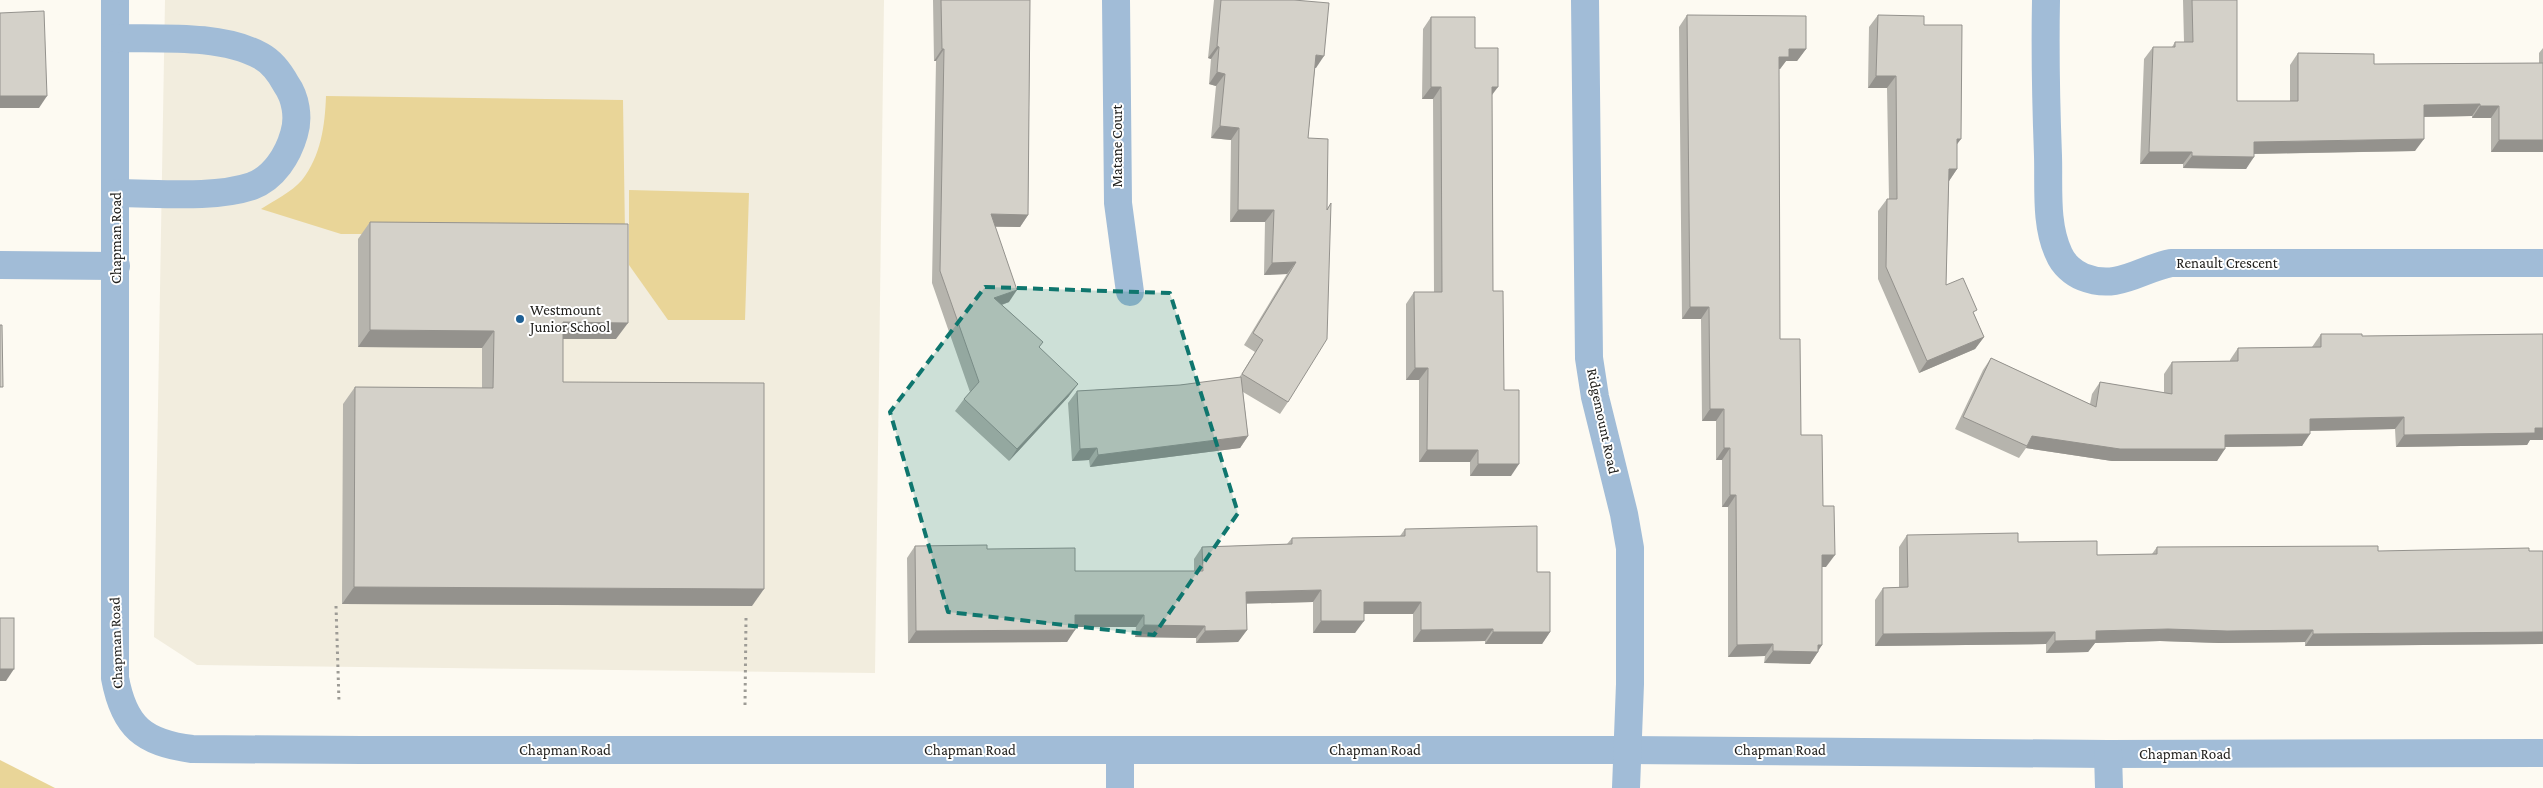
<svg xmlns="http://www.w3.org/2000/svg" width="2543" height="788" viewBox="0 0 2543 788" font-family="'Crimson Pro',serif">
	<style>
		.built { fill: #f2edde }
		.green { fill: #e9d598 }
		.lines { fill: none; stroke-linecap: round; stroke-linejoin: round }
		.path { stroke: #9d9b95; stroke-width: 3; stroke-dasharray: 2.5 4; stroke-linecap: butt }
		.minor { stroke: #a1bcd7; stroke-width: 28 }
		.wall { fill: #b6b4ad }
		.shaded-wall { fill: #94928d }
		.building { fill: #d4d1c9; stroke: #94928d }
		.marked { fill: #0f766e; fill-opacity: 0.2; stroke: #0f766e; stroke-width: 4; stroke-dasharray: 10 6; stroke-linejoin: round }
		.poi-dot { fill: #1e6095; stroke: #fff; stroke-width: 2 }
		.labels { text-anchor: middle; dominant-baseline: central; stroke-width: 4; stroke-linejoin: round; paint-order: stroke }
		.street-label { font-size: 15px; fill: #21201d; stroke: #fff }
		.poi-label { font-size: 15px; fill: #21201d; stroke: #fff; text-anchor: start }
	</style>
	<rect width="100%" height="100%" fill="#fdfaf2"/>
	<polygon class="built" points="165,0 884,0 875,673 197,665 154,637"/>
	<g class="green">
		<path d="M326,96L623,100L625,234H341L261,209C273,201 292,192 302,180C321,156 325,125 326,96Z"/>
		<polygon points="629,190 749,193 745,320 668,320 629,265"/>
		<polygon points="0,760 55,788 0,788"/>
	</g>
	<g class="lines">
		<g class="path">
			<polyline points="336,606 339,702"/>
			<polyline points="745,705 746,618"/>
		</g>
		<g class="minor">
			<path d="M115,0V678C124,727 144,743 192,749L362,750H1628L2108,754L2543,753"/>
			<polyline points="1116,0 1118,203 1130,292"/>
			<polyline points="1585,0 1589,358 1595,397 1624,514 1630,548 1630,684 1626,788"/>
			<path d="M2046,0C2045,52 2046,104 2048,156C2049,187 2045,225 2059,254C2063,264 2073,273 2083,277C2118,291 2140,269 2171,263H2543"/>
			<path d="M115,38C159,39 221,34 261,56C272,62 280,73 286,84C296,98 299,118 294,134C288,155 274,178 252,186C213,199 158,193 116,193"/>
			<polyline points="0,265 116,266"/>
			<polyline points="2108,754 2109,788"/>
			<polyline points="1120,788 1120,751"/>
		</g>
	</g>
	<g class="wall">
		<polygon points="933,0 1030,0 1028,215 1020,227 995,227 1009,302 1002,305 1043,342 1039,347 1069,396 1009,461 955,411 964,399 970,392 932,283 936,61 934,61"/>
		<polygon points="1214,0 1294,0 1316,68 1315,68 1308,138 1327,209 1331,203 1288,402 1280,414 1243,392 1248,436 1240,448 1090,467 1089,460 1072,461 1068,403 1077,391 1180,385 1239,378 1255,352 1244,345 1287,274 1264,275 1265,222 1230,222 1231,140 1211,138 1216,86 1209,84 1211,59 1208,58"/>
		<polygon points="2183,0 2237,0 2237,101 2290,101 2290,65 2298,53 2374,64 2539,63 2539,53 2543,48 2543,152 2491,152 2491,118 2472,118 2472,116 2424,117 2415,151 2254,154 2246,169 2183,168 2183,164 2140,164 2144,59 2153,47 2172,47 2175,42 2184,42"/>
		<polygon points="1687,15 1806,49 1797,61 1786,61 1780,69 1779,69 1780,339 1801,435 1823,506 1826,567 1822,567 1822,645 1810,664 1764,663 1765,656 1728,657 1728,507 1722,507 1722,460 1716,460 1716,421 1702,421 1701,319 1682,319 1679,27"/>
		<polygon points="1878,15 1924,25 1957,145 1957,169 1949,181 1946,285 1974,314 1984,337 1975,349 1919,373 1878,279 1878,211 1887,199 1889,199 1887,88 1868,88 1869,27"/>
		<polygon points="1431,17 1475,48 1492,95 1493,291 1504,390 1511,476 1470,476 1470,462 1419,462 1419,380 1406,380 1406,304 1414,292 1434,292 1433,99 1422,99 1423,29"/>
		<polygon points="370,222 616,339 563,339 563,382 752,606 342,604 343,404 355,387 482,388 482,348 358,347 358,239"/>
		<polygon points="2321,334 2362,336 2543,334 2543,440 2530,440 2527,445 2396,447 2395,429 2310,431 2302,446 2225,447 2217,461 2112,461 2026,448 2019,458 1955,429 1983,370 1991,358 2090,404 2092,394 2100,382 2164,393 2164,374 2172,362 2230,361 2230,360 2238,348 2312,347"/>
		<polygon points="1405,529 1537,572 1550,632 1542,644 1485,644 1485,641 1413,642 1413,614 1364,614 1355,633 1313,633 1313,602 1246,603 1247,630 1238,642 1196,643 1196,638 1135,637 1136,627 1075,627 1067,642 908,643 907,558 915,546 987,549 1075,571 1194,571 1194,559 1202,547 1287,544 1292,538 1400,536"/>
		<polygon points="1907,535 2018,542 2097,555 2152,554 2157,547 2378,551 2543,551 2543,644 2305,646 2305,642 2219,643 2160,641 2095,643 2088,652 2046,653 2046,644 1875,646 1875,600 1883,588 1899,587 1899,547"/>
	</g>
	<g class="shaded-wall">
		<polygon points="1217,46 1219,47 1211,59 1208,58"/>
		<polygon points="942,49 944,49 936,61 934,61"/>
		<polygon points="1789,49 1806,49 1797,61 1786,61 1780,69 1771,69 1779,57"/>
		<polygon points="1316,55 1324,56 1316,68 1308,67"/>
		<polygon points="1217,72 1225,74 1216,86 1209,84"/>
		<polygon points="1876,76 1896,76 1887,88 1868,88"/>
		<polygon points="1431,87 1441,87 1433,99 1422,99"/>
		<polygon points="1492,87 1498,87 1489,99"/>
		<polygon points="0,96 47,96 39,108 0,108"/>
		<polygon points="2480,104 2472,116 2415,117 2424,105"/>
		<polygon points="2480,106 2499,106 2491,118 2472,118"/>
		<polygon points="1220,126 1239,128 1231,140 1211,138"/>
		<polygon points="1957,139 1961,139 1952,151"/>
		<polygon points="2424,139 2415,151 2246,154 2254,142"/>
		<polygon points="2499,140 2543,140 2543,152 2491,152"/>
		<polygon points="2149,152 2192,152 2183,164 2140,164"/>
		<polygon points="2192,156 2254,157 2246,169 2183,168"/>
		<polygon points="1949,169 1957,169 1949,181"/>
		<polygon points="1238,210 1274,210 1265,222 1230,222"/>
		<polygon points="991,214 1028,215 1020,227 982,226"/>
		<polygon points="1296,262 1287,274 1264,275 1272,263"/>
		<polygon points="1017,290 1009,302 986,310 994,298"/>
		<polygon points="1690,307 1709,307 1701,319 1682,319"/>
		<polygon points="563,322 628,323 616,339 551,339"/>
		<polygon points="370,330 494,331 482,348 358,347"/>
		<polygon points="1984,337 1975,349 1919,373 1927,361"/>
		<polygon points="1415,368 1428,368 1419,380 1406,380"/>
		<polygon points="1078,384 1069,396 1009,461 1017,449"/>
		<polygon points="1710,409 1724,409 1716,421 1702,421"/>
		<polygon points="2404,417 2395,429 2301,431 2310,419"/>
		<polygon points="2535,428 2543,428 2543,440 2530,440 2527,445 2396,447 2404,435"/>
		<polygon points="2310,434 2302,446 2217,447 2225,435"/>
		<polygon points="1248,436 1240,448 1090,467 1098,455"/>
		<polygon points="2032,436 2225,449 2217,461 2112,461 2026,448"/>
		<polygon points="1097,448 1089,460 1072,461 1080,449"/>
		<polygon points="1724,448 1730,448 1722,460 1716,460"/>
		<polygon points="1427,450 1478,450 1470,462 1419,462"/>
		<polygon points="1478,464 1519,464 1511,476 1470,476"/>
		<polygon points="1730,495 1736,495 1728,507 1722,507"/>
		<polygon points="1822,555 1835,555 1826,567 1814,567"/>
		<polygon points="354,587 764,589 752,606 342,604"/>
		<polygon points="1321,590 1313,602 1237,604 1246,592"/>
		<polygon points="1364,602 1421,602 1413,614 1355,614"/>
		<polygon points="1075,615 1144,615 1136,627 1067,627"/>
		<polygon points="1321,621 1364,621 1355,633 1313,633"/>
		<polygon points="1144,625 1205,626 1196,638 1135,637"/>
		<polygon points="1493,629 1485,641 1413,642 1421,630"/>
		<polygon points="2168,629 2313,630 2305,642 2219,643 2160,641 2095,643 2088,652 2046,653 2055,641 2096,631"/>
		<polygon points="1075,630 1067,642 908,643 916,631"/>
		<polygon points="1247,630 1238,642 1196,643 1205,631"/>
		<polygon points="1493,632 1550,632 1542,644 1485,644"/>
		<polygon points="2055,632 2046,644 1875,646 1883,634"/>
		<polygon points="2543,632 2543,644 2305,646 2313,634"/>
		<polygon points="1773,644 1765,656 1728,657 1737,645"/>
		<polygon points="1818,645 1822,645 1817,652 1818,652 1810,664 1764,663 1773,651"/>
		<polygon points="0,669 14,669 6,681 0,681"/>
	</g>
	<g class="building">
		<polygon points="941,0 1030,0 1028,215 991,214 1017,290 994,298 1043,342 1039,347 1078,384 1017,449 964,399 979,382 940,271 944,49 942,49"/>
		<polygon points="1221,0 1294,0 1329,3 1324,56 1316,55 1308,138 1328,139 1327,210 1331,203 1327,339 1288,402 1242,374 1263,340 1253,333 1296,262 1272,263 1274,210 1238,210 1239,128 1220,126 1225,74 1217,72 1219,47 1217,46"/>
		<polygon points="2192,0 2237,0 2237,101 2298,101 2298,53 2374,54 2374,64 2543,63 2543,140 2499,140 2499,106 2480,106 2480,104 2424,105 2424,139 2254,142 2254,157 2192,156 2192,152 2149,152 2153,47 2175,47 2175,42 2193,42"/>
		<polygon points="44,11 47,96 0,96 0,13"/>
		<polygon points="1687,15 1806,16 1806,49 1789,49 1789,57 1779,57 1780,339 1800,339 1801,435 1822,435 1823,506 1834,506 1835,555 1822,555 1822,645 1818,645 1818,652 1773,651 1773,644 1737,645 1736,495 1730,495 1730,448 1724,448 1724,409 1710,409 1709,307 1690,307"/>
		<polygon points="1878,15 1924,16 1924,25 1962,25 1961,139 1957,139 1957,169 1949,169 1946,285 1963,278 1977,310 1973,312 1984,337 1927,361 1886,267 1887,199 1897,199 1896,76 1876,76"/>
		<polygon points="1431,17 1475,17 1475,48 1498,48 1498,87 1492,87 1493,291 1503,291 1504,390 1519,390 1519,464 1478,464 1478,450 1427,450 1428,368 1415,368 1414,292 1442,292 1441,87 1431,87"/>
		<polygon points="370,222 628,224 628,323 563,322 563,382 764,383 764,589 354,587 355,387 493,388 494,331 370,330"/>
		<polygon points="0,325 2,325 3,387 0,387"/>
		<polygon points="2321,334 2362,334 2362,336 2543,334 2543,428 2535,428 2535,433 2404,435 2404,417 2310,419 2310,434 2225,435 2225,449 2120,449 2032,436 2027,446 1963,417 1991,358 2096,407 2100,382 2172,394 2172,362 2238,361 2238,348 2321,347"/>
		<polygon points="1241,377 1248,436 1098,455 1097,448 1080,449 1077,391 1180,385"/>
		<polygon points="1537,526 1537,572 1550,572 1550,632 1493,632 1493,629 1421,630 1421,602 1364,602 1364,621 1321,621 1321,590 1246,592 1247,630 1205,631 1205,626 1144,625 1144,615 1075,615 1075,630 916,631 915,546 987,545 987,549 1075,548 1075,571 1203,571 1202,547 1292,544 1292,538 1405,536 1405,529"/>
		<polygon points="2018,533 2018,542 2097,541 2097,555 2157,554 2157,547 2378,546 2378,551 2529,548 2529,551 2543,551 2543,632 2313,634 2313,630 2227,631 2168,629 2096,631 2096,640 2055,641 2055,632 1883,634 1883,588 1908,587 1907,535"/>
		<rect x="0" y="618" width="14" height="51"/>
	</g>
	<path class="marked" d="M985,287L1170,293L1238,513L1154,635L948,612L890,412Z"/>
	<circle class="poi-dot" cx="520" cy="319" r="5"/>
	<g class="labels">
		<g class="street-label">
			<text transform="translate(1117 146) rotate(-90)">Matane Court</text>
			<text transform="translate(116 238) rotate(-90)">Chapman Road</text>
			<text x="2227" y="263">Renault Crescent</text>
			<text transform="translate(1603 421) rotate(78)">Ridgemount Road</text>
			<text transform="translate(116 643) rotate(-92)">Chapman Road</text>
			<text x="565" y="750">Chapman Road</text>
			<text x="970" y="750">Chapman Road</text>
			<text x="1375" y="750">Chapman Road</text>
			<text x="1780" y="750">Chapman Road</text>
			<text x="2185" y="754">Chapman Road</text>
		</g>
		<g class="poi-label">
			<text x="530" y="310">Westmount<tspan x="530" dy="17">Junior School</tspan></text>
		</g>
	</g>
</svg>
